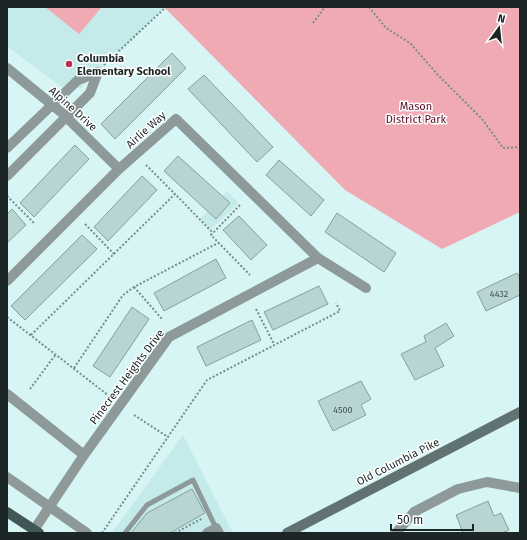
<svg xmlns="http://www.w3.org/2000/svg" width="527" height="540" viewBox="0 0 527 540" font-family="'Fira Sans',sans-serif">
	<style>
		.built { fill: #c4eaea }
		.green { fill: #f0aab4 }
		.building { fill: #b8d4d3; stroke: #85a09f }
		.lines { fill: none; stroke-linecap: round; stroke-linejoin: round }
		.path { stroke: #798c8c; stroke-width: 2; stroke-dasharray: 2 2; stroke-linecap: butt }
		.lane { stroke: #8e9a9a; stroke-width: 5 }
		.street { stroke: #8e9a9a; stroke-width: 10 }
		.secondary { stroke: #617272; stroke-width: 10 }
		.primary { stroke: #415655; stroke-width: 10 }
		.poi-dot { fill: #bc2c54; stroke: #fff; stroke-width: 1.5 }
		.labels { text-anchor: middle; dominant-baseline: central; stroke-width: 3; stroke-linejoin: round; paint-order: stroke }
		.number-label { font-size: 9px; fill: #435251 }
		.poi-label { font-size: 11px; font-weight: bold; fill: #1c2626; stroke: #fff; text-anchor: start }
		.park-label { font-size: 11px; fill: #5d0a24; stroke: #fff }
		.street-label { font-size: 11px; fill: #1c2626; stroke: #fff }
	</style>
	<rect width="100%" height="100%" fill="#d8f5f5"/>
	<g class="built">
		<polygon points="7,7 165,7 80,89 73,83 64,87 60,86 7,46"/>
		<polygon points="227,191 239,203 211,229 200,219"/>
		<polygon points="183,435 233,533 112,533"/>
	</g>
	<g class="green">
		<polygon points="45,7 102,7 79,34"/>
		<polygon points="164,7 520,7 520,212 442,249 345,190"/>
	</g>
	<g class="building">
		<polygon points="172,53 186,68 115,139 101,124"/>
		<polygon points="204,75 273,147 257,162 188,89"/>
		<polygon points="75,145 89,159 34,217 20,203"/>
		<polygon points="178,156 230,203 216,219 164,171"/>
		<polygon points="279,160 324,200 311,216 266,175"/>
		<polygon points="142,176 157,190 108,241 94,227"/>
		<polygon points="12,209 26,225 7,243 7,214"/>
		<polygon points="337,213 396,253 384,272 325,232"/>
		<polygon points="239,216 267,245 251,260 223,230"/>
		<polygon points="82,235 97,249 25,320 11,306"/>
		<polygon points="216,259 226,278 164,311 154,293"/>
		<polygon points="517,273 520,278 520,295 486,311 477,292"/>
		<polygon points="319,286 328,304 273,330 264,312"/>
		<polygon points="132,307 149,319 110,377 93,366"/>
		<polygon points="252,320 261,340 206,366 197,347"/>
		<polygon points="446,323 454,336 435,348 444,366 415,380 401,354 426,342 424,336"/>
		<polygon points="361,381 371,399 361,405 366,415 333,431 318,401"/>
		<polygon points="192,489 205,513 170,533 131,533 147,513"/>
		<polygon points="488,501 494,516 501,513 509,530 502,533 463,533 456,515"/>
	</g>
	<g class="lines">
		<g class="path">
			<polyline points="369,7 386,28 410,43 437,74 482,119 503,148 520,147"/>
			<polyline points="313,23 325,7"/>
			<polyline points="104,65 166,7"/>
			<polyline points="146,165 175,194"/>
			<polyline points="7,196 35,224"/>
			<polyline points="240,205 211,235 250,275"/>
			<polyline points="85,224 114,254"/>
			<polyline points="134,287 163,320"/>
			<polyline points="256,309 274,344"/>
			<polyline points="7,317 113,399"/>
			<polyline points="31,335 175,194 213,233"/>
			<polyline points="74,368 123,295 134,287 218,243"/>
			<polyline points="30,389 56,354"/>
			<polyline points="134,415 168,437"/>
			<polyline points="102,533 207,380 340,311 336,303"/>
			<polyline points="175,533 203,518"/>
		</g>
		<polyline class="lane" points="125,533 147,505 193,480 216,528"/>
		<g class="street">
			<polyline points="7,68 61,112 119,169"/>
			<polyline points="7,148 78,80 98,72"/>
			<polyline points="7,176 90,93 98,72"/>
			<polyline points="7,281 119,169 176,119 318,258 366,288"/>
			<polyline points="7,394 84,455"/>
			<polyline points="7,477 87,533"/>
			<polyline points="34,530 84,455 169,337 318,258"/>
			<polyline points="207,533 216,528 219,533"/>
			<polyline points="396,533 414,512 458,489 487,482 520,488"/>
		</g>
		<polyline class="secondary" points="287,533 520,412"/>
		<polyline class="primary" points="7,512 39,533"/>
	</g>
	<circle class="poi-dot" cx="69" cy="64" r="4"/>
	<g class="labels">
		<g class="number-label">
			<text x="499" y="294">4432</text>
			<text x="343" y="410">4500</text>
		</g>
		<g class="poi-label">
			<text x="77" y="58">Columbia<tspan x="77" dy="13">Elementary School</tspan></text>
		</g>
		<g class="park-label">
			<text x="416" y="106">Mason<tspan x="416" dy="13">District Park</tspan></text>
		</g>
		<g class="street-label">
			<text transform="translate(73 109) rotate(42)">Alpine Drive</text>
			<text transform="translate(146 130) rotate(-42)">Airlie Way</text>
			<text transform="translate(127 377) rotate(-53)">Pinecrest Heights Drive</text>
			<text transform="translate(398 462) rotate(-27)">Old Columbia Pike</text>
		</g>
	</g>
	<rect width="527" height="540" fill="none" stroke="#1c2626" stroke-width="16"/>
	<g transform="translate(499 28) rotate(15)" stroke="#ffffff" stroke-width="3" paint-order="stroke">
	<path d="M0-3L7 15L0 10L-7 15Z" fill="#1c2626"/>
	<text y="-6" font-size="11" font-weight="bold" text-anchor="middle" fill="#1c2626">N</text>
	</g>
	<path d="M391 524v6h82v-6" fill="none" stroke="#1c2626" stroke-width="2"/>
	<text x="397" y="524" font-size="12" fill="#1c2626" stroke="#ffffff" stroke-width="3" paint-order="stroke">50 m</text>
</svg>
